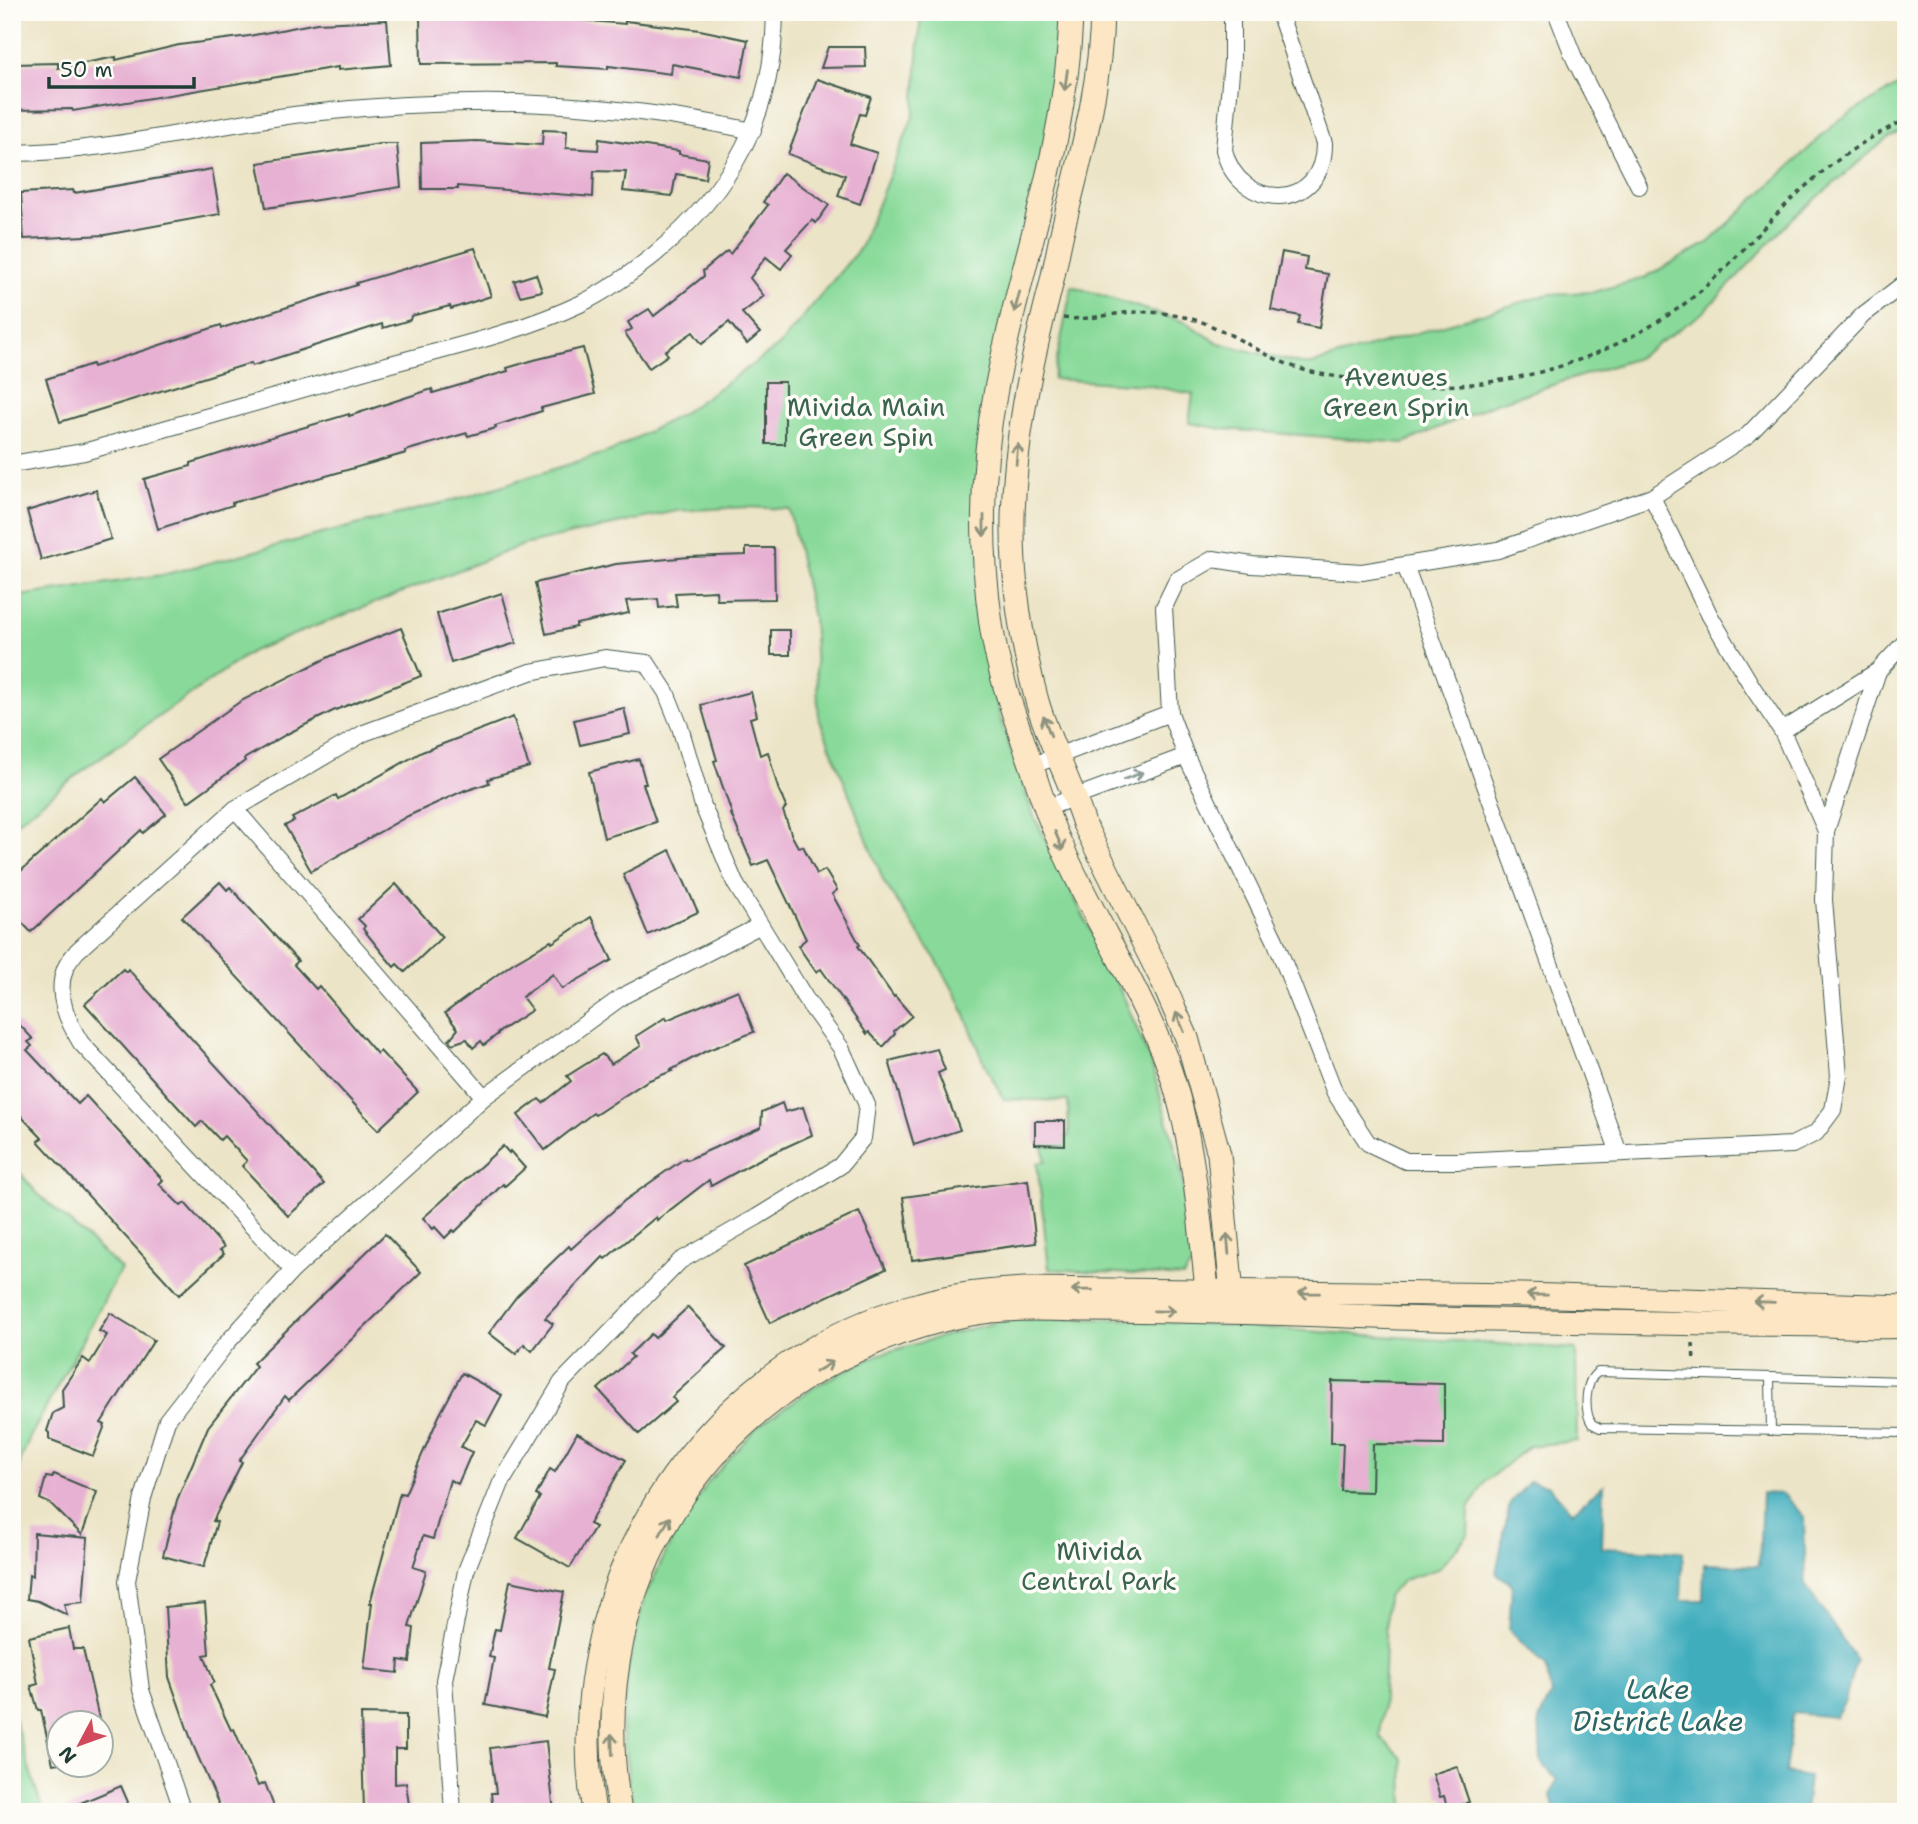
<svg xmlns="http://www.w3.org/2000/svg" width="1918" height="1824" viewBox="0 0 1918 1824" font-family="'Shantell Sans',sans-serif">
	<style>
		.green { fill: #89da9a; stroke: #548c67; stroke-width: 2 }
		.water { fill: #3fadbd; stroke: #2f7578; stroke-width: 2 }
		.building { fill: #e7b1d3 }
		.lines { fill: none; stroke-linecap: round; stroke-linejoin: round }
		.lane-casing { stroke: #3e564a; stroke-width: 10 }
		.street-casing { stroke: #3e564a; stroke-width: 18 }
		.secondary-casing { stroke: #3e564a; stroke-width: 25 }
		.path { stroke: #3e564a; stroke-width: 3.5; stroke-dasharray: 5 5; stroke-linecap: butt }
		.lane { stroke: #fff; stroke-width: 8 }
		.street { stroke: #fff; stroke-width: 16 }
		.secondary { stroke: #fce6c4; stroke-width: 23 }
		.oneway { stroke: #8e927c }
		.oneway2 { stroke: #8f9e9a }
		.labels { text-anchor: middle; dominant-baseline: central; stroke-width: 7; stroke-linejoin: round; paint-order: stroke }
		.park-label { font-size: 26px; fill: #3a644e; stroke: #fdfcf7 }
		.water-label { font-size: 28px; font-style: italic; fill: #2a6464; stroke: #fdfcf7 }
	</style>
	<rect width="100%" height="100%" fill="#fdfcf7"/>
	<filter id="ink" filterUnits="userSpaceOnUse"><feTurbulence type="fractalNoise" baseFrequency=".0143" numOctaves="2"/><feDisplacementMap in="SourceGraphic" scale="14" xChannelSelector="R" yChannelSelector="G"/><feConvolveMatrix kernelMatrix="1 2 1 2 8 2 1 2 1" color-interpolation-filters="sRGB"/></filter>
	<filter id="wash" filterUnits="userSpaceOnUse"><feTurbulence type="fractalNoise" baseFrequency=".00686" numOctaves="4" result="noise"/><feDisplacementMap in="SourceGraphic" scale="28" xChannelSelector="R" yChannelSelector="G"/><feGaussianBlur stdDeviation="1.57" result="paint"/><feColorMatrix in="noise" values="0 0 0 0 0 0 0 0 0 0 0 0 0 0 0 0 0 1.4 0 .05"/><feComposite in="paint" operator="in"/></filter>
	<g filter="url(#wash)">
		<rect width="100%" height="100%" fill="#ece4c6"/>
		<g class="green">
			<polygon points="921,12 1061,12 1048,152 982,409 981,629 1001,721 1033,814 1125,1000 1151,1063 1181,1169 1193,1262 1183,1277 1049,1269 1037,1163 1045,1161 1042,1142 1069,1136 1068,1101 1004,1099 987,1069 959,1000 937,961 884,882 819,718 813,618 789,509 746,507 676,511 523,545 252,651 87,767 12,826 12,597 162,575 469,496 611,451 680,415 779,346 860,248 914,114"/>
			<polygon points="1906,81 1906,130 1889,137 1793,218 1704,312 1637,358 1493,404 1404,443 1223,429 1189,423 1193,394 1146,385 1053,379 1072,286 1185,322 1219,343 1301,364 1312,364 1549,294 1594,292 1644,278 1708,243 1839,120"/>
			<polygon points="12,1163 35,1191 121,1269 29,1439 12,1484"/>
			<path d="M1127,1319L1576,1349L1577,1441L1529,1446L1485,1482L1469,1509L1468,1535L1438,1569L1404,1580L1387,1596C1384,1643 1385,1690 1380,1737L1403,1759L1404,1812H633L622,1728L629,1665L644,1598L675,1534L709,1481L758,1426L819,1384L877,1355L947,1335L1005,1320Z"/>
			<polygon points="12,1712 43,1812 12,1812"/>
		</g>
		<polygon class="water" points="1530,1481 1549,1486 1572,1512 1604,1485 1602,1548 1683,1552 1681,1600 1703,1600 1704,1564 1759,1566 1762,1493 1783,1494 1804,1517 1806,1586 1856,1660 1845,1701 1835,1717 1793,1713 1785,1773 1809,1777 1805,1812 1555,1812 1551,1795 1557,1780 1541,1762 1539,1720 1551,1695 1546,1666 1509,1630 1512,1584 1496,1573 1510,1503"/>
		<g id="blocks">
			<g class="building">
				<polygon points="542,17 625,24 625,21 700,30 748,40 741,77 672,64 671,74 608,66 608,69 556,66 556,63 421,64 420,18"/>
				<polygon points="387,20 391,65 338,70 338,67 73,111 72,109 12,110 12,64 58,63 58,68 116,57 116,60 179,45 249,36 317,23"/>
				<polygon points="828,47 865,47 866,67 821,68"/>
				<polygon points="817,79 871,97 865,115 860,114 850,144 877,153 860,204 838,196 845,175 788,154"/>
				<polygon points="543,130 567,131 566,148 598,150 599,139 679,151 679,154 708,159 705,179 676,174 672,196 623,191 626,172 594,171 593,197 458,186 458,189 422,189 421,143 477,141 542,145"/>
				<polygon points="380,144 397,144 401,187 266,208 258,163"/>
				<polygon points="212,169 220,214 105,235 24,239 21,193 73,190 74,193"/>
				<polygon points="783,173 829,205 816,223 812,220 786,249 792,254 781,269 766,257 750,278 764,296 742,313 760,333 747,344 729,322 702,344 693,332 665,351 668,355 649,368 625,333 632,329 628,322 649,309 654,316 704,276 703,271 727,251 730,254 768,205 763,202"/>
				<polygon points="475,248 491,296 451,309 450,306 411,316 410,320 383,328 382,324 252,366 251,363 60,422 46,379 92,364 93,367 221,325 222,328 357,285 356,283"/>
				<polygon points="1282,252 1307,257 1305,270 1328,274 1319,328 1298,324 1300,316 1271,310"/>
				<polygon points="536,274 542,291 520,296 514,281"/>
				<polygon points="583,348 595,394 541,408 542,411 495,426 496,428 468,436 467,433 405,451 406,453 232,503 233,505 158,529 144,479 191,466 191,463 278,435 349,414 349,416 432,389 433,393 508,371 507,368 534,360"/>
				<rect x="766" y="382" width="19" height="62"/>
				<polygon points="96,490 111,539 41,560 27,511"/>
				<polygon points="746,548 774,548 775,599 717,600 716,591 675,593 677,606 659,608 658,599 626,601 629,613 576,624 576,627 546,634 535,583 616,564 689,557 746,555"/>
				<polygon points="502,593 516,643 451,663 437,614"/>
				<polygon points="401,628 421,676 333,711 287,734 244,759 245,761 188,802 158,759 241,701 331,656"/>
				<rect x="771" y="630" width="19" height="25"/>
				<polygon points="751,692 757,716 750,718 760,755 768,752 778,788 786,807 783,811 792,836 798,847 803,846 817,874 825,870 837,890 832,894 860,945 858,946 894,997 895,996 912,1016 894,1031 895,1034 883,1047 869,1032 867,1034 821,969 816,972 798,946 806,939 768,860 753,866 731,814 732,814 714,761 717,760 701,705"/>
				<polygon points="624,708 630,734 580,745 574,720"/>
				<polygon points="513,717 529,767 488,779 489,783 465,791 465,790 408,816 311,871 285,826 294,821 292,818 336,795 338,799 422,752"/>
				<polygon points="639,759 646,784 643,784 656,822 604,838 589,772"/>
				<polygon points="135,777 166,814 143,833 141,830 31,932 12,912 12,879 102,798 105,802"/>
				<polygon points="670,850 698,912 648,935 623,874"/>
				<polygon points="220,882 227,890 230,887 298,961 294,965 316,989 319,986 377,1054 380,1051 418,1092 378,1130 182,917"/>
				<polygon points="396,884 442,937 405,972 397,964 394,967 384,955 363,929 365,926 358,919"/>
				<polygon points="591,917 612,960 562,989 553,974 522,997 532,1010 497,1033 498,1034 484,1045 481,1041 473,1048 467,1039 452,1044 449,1040 458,1029 445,1013 513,963 551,941 552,943"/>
				<polygon points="123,969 126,972 128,969 324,1184 288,1216 242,1166 247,1161 224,1136 220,1140 202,1121 196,1127 85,1004"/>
				<polygon points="738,990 754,1032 706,1051 671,1070 672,1071 647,1081 595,1115 593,1113 545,1150 518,1115 539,1099 543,1103 571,1081 567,1076 602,1054 611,1064 641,1046 636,1036 666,1017 667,1020"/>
				<polygon points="12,1017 33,1039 28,1042 32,1046 27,1050 78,1104 86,1096 163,1180 159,1184 181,1206 185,1203 224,1247 220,1250 224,1254 179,1295 38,1141 42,1138 19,1114 12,1121"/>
				<polygon points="937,1049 945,1070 938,1073 960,1130 914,1145 889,1061"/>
				<polygon points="782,1103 785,1112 803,1107 812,1135 762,1158 711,1186 709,1180 657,1220 656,1217 605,1259 603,1257 545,1318 553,1324 532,1351 524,1344 516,1354 489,1333 517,1296 569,1246 571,1249 624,1201 685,1158 687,1160 761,1127 762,1112"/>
				<polygon points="1035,1121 1065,1121 1065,1145 1035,1144"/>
				<polygon points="503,1146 509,1153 510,1151 525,1168 505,1186 503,1184 455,1232 453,1230 445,1238 435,1227 433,1229 423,1218"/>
				<polygon points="1028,1180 1036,1243 912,1260 903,1197"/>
				<polygon points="859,1212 886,1269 770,1323 744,1266"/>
				<polygon points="385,1234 421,1272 289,1400 285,1396 239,1461 242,1462 213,1521 217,1522 204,1567 163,1556 177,1500 208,1427 256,1366 253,1363"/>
				<polygon points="688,1307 726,1348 672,1397 676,1402 639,1434 598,1389 633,1357 630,1354 651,1334 655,1338"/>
				<polygon points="110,1313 154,1340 101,1423 105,1425 93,1456 49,1439 49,1433 47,1431 53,1413 63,1408 62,1389 83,1358 90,1363 107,1335 99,1331"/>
				<polygon points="462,1373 502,1395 486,1425 476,1420 461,1447 472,1452 458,1484 450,1480 433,1539 423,1536 413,1567 426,1571 409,1627 414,1628 410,1662 399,1660 398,1673 364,1669 372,1603 370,1603 400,1493 405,1494 439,1416"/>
				<polygon points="1332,1381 1444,1384 1444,1445 1373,1444 1372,1492 1341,1491 1343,1443 1331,1443"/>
				<polygon points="577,1433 626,1460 589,1524 595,1527 570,1568 517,1538 540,1497 536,1495 550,1469 555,1472"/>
				<polygon points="54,1474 97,1492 82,1535 51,1504 40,1499 46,1477 52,1478"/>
				<polygon points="34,1533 88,1538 83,1602 64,1604 67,1615 38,1601 27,1599 29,1575 33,1576"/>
				<polygon points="510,1581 564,1592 549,1668 555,1669 545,1717 485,1705 494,1658 489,1657 495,1629 500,1630"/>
				<polygon points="205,1603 209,1654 204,1655 214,1682 210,1685 231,1730 234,1729 258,1786 265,1783 276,1812 222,1812 193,1745 169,1677 165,1607"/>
				<polygon points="69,1628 73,1649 83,1649 100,1723 60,1723 60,1763 53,1764 41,1710 38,1710 31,1686 38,1684 29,1637"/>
				<polygon points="361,1714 406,1715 406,1749 395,1749 395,1784 406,1783 410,1812 364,1810"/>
				<polygon points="546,1741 554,1812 493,1812 491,1793 496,1793 490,1748"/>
				<polygon points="1457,1766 1469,1802 1447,1808 1444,1796 1440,1797 1433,1774"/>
				<polygon points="121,1786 128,1802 124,1805 127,1812 59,1812"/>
			</g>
		</g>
	</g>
	<g filter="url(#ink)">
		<use href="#blocks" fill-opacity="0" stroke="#3e564a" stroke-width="2"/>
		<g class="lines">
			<defs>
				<g id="lane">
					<polyline points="1770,1377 1771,1431"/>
					<path d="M1906,1381L1598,1372C1584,1381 1584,1412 1592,1424L1600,1428L1906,1433"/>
				</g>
				<g id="street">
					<path d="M1232,12V61L1224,150C1239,213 1325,212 1324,143L1279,12"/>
					<polyline points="1556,12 1575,60 1639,186"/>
					<path d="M12,153C113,152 211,124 311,113C466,96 600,99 753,131"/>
					<path d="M12,464L84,452C179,425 274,397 369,370C439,350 514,335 580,304C607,291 632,273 655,254C732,190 774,114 775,12"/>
					<polyline points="1652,497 1710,616 1753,688 1782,731 1826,831 1824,900 1839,1076 1833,1110 1816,1133 1792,1145 1457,1161 1406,1161 1368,1143 1335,1093 1275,940 1186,756 1170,713 1164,607 1177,580 1213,559 1252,565 1362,572 1498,550 1652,497 1748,435 1863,315 1906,282"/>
					<polyline points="1405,565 1619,1153"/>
					<polyline points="1782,731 1878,671 1906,641"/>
					<polyline points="1031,766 1170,713"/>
					<polyline points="1046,808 1186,756"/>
					<polyline points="235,809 484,1097"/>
					<polyline points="1826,831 1878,671"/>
					<path d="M293,1270L81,1043C68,1022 55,995 65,969C67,963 73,956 77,951L235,809L364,733L530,672L605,658L647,663L666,692L680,727L703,806L735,883L805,998L841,1048L867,1105L863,1138L840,1166L757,1217L680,1261L562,1382L501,1483L466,1571L444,1680L453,1812"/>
					<polyline points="183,1812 141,1690 127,1581 143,1498 167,1420 226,1344 293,1270 484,1097 623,996 759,926"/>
				</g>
				<g id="secondary">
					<path d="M1071,12C1068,142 1020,263 996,389C981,466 980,547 991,624C998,674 1016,720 1032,767C1041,795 1050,823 1063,849C1093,917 1134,979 1162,1049C1195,1130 1199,1221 1209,1307"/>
					<path d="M1102,12C1101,83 1082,152 1065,220C1059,244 1055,269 1049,293C1030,367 1015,440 1013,517C1012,578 1021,642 1037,701C1049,743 1071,782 1084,824L1160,976L1187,1038L1219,1154L1233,1305"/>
					<path d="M594,1812C583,1749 588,1685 604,1623C645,1470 766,1344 920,1304C955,1294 990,1291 1025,1289L1524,1295L1906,1307"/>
					<path d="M620,1812C578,1569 725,1365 965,1315C1005,1307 1045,1309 1086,1310C1129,1310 1173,1311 1216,1312C1289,1313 1362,1317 1435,1319C1527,1321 1619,1322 1711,1324C1749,1324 1787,1324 1825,1325C1852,1326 1879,1328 1906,1326"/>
				</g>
			</defs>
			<use href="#lane" class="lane-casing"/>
			<use href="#street" class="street-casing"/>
			<use href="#secondary" class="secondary-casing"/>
			<g class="path">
				<path d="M1063,318C1088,321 1111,313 1136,312C1151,311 1169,314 1184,317C1227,326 1262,358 1304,370C1318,374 1332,376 1346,378C1461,399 1572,378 1670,314C1711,287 1741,251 1774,217C1812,177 1856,142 1906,120"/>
				<polyline points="1693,1343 1694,1363"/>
			</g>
			<use href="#lane" class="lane"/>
			<use href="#street" class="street"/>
			<use href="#secondary" class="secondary"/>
		</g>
		<defs><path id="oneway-shaft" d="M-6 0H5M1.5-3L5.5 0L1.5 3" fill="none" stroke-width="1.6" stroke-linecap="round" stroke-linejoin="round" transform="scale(1.75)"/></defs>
		<g class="oneway">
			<use href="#oneway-shaft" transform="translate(1066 80) rotate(98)"/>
			<use href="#oneway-shaft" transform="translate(1017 302) rotate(105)"/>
			<use href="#oneway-shaft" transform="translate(1017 454) rotate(-85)"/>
			<use href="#oneway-shaft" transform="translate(984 526) rotate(90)"/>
			<use href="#oneway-shaft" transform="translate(1047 726) rotate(-111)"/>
			<use href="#oneway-shaft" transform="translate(1059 841) rotate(67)"/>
			<use href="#oneway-shaft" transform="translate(1180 1022) rotate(-113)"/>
			<use href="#oneway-shaft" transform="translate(1228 1244) rotate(-95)"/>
			<use href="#oneway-shaft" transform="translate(1082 1290) rotate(-179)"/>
			<use href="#oneway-shaft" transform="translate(1309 1293) rotate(-179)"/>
			<use href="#oneway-shaft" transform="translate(1537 1295) rotate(-179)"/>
			<use href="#oneway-shaft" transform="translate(1764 1302) rotate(-178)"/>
			<use href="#oneway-shaft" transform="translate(1164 1311) rotate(1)"/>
			<use href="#oneway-shaft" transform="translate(824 1367) rotate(-30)"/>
			<use href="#oneway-shaft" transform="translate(665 1526) rotate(-61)"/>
			<use href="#oneway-shaft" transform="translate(612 1744) rotate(-92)"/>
		</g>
		<use class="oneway2" href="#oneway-shaft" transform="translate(1133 776) rotate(-20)"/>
	</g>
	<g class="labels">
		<g class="park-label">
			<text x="1396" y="376">Avenues<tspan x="1396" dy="30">Green Sprin</tspan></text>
			<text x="866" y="406">Mivida Main<tspan x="866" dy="30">Green Spin</tspan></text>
			<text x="1099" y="1550">Mivida<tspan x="1099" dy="30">Central Park</tspan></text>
		</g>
		<g class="water-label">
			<text x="1658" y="1689">Lake<tspan x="1658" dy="32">District Lake</tspan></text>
		</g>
	</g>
	<rect width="1918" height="1824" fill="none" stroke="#fdfcf7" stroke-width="42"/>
	<g transform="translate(80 1744) rotate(229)"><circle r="33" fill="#fdfcf7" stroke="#a4b0a9" stroke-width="2"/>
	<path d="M0-5L12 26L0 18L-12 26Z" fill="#d1495b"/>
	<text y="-10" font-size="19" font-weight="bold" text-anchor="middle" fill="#1f3d34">N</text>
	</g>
	<path d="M49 77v10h145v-10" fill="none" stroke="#1f3d34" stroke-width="3.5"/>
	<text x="60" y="77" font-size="21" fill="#1f3d34" stroke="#fdfcf7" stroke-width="5" paint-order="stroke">50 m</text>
</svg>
